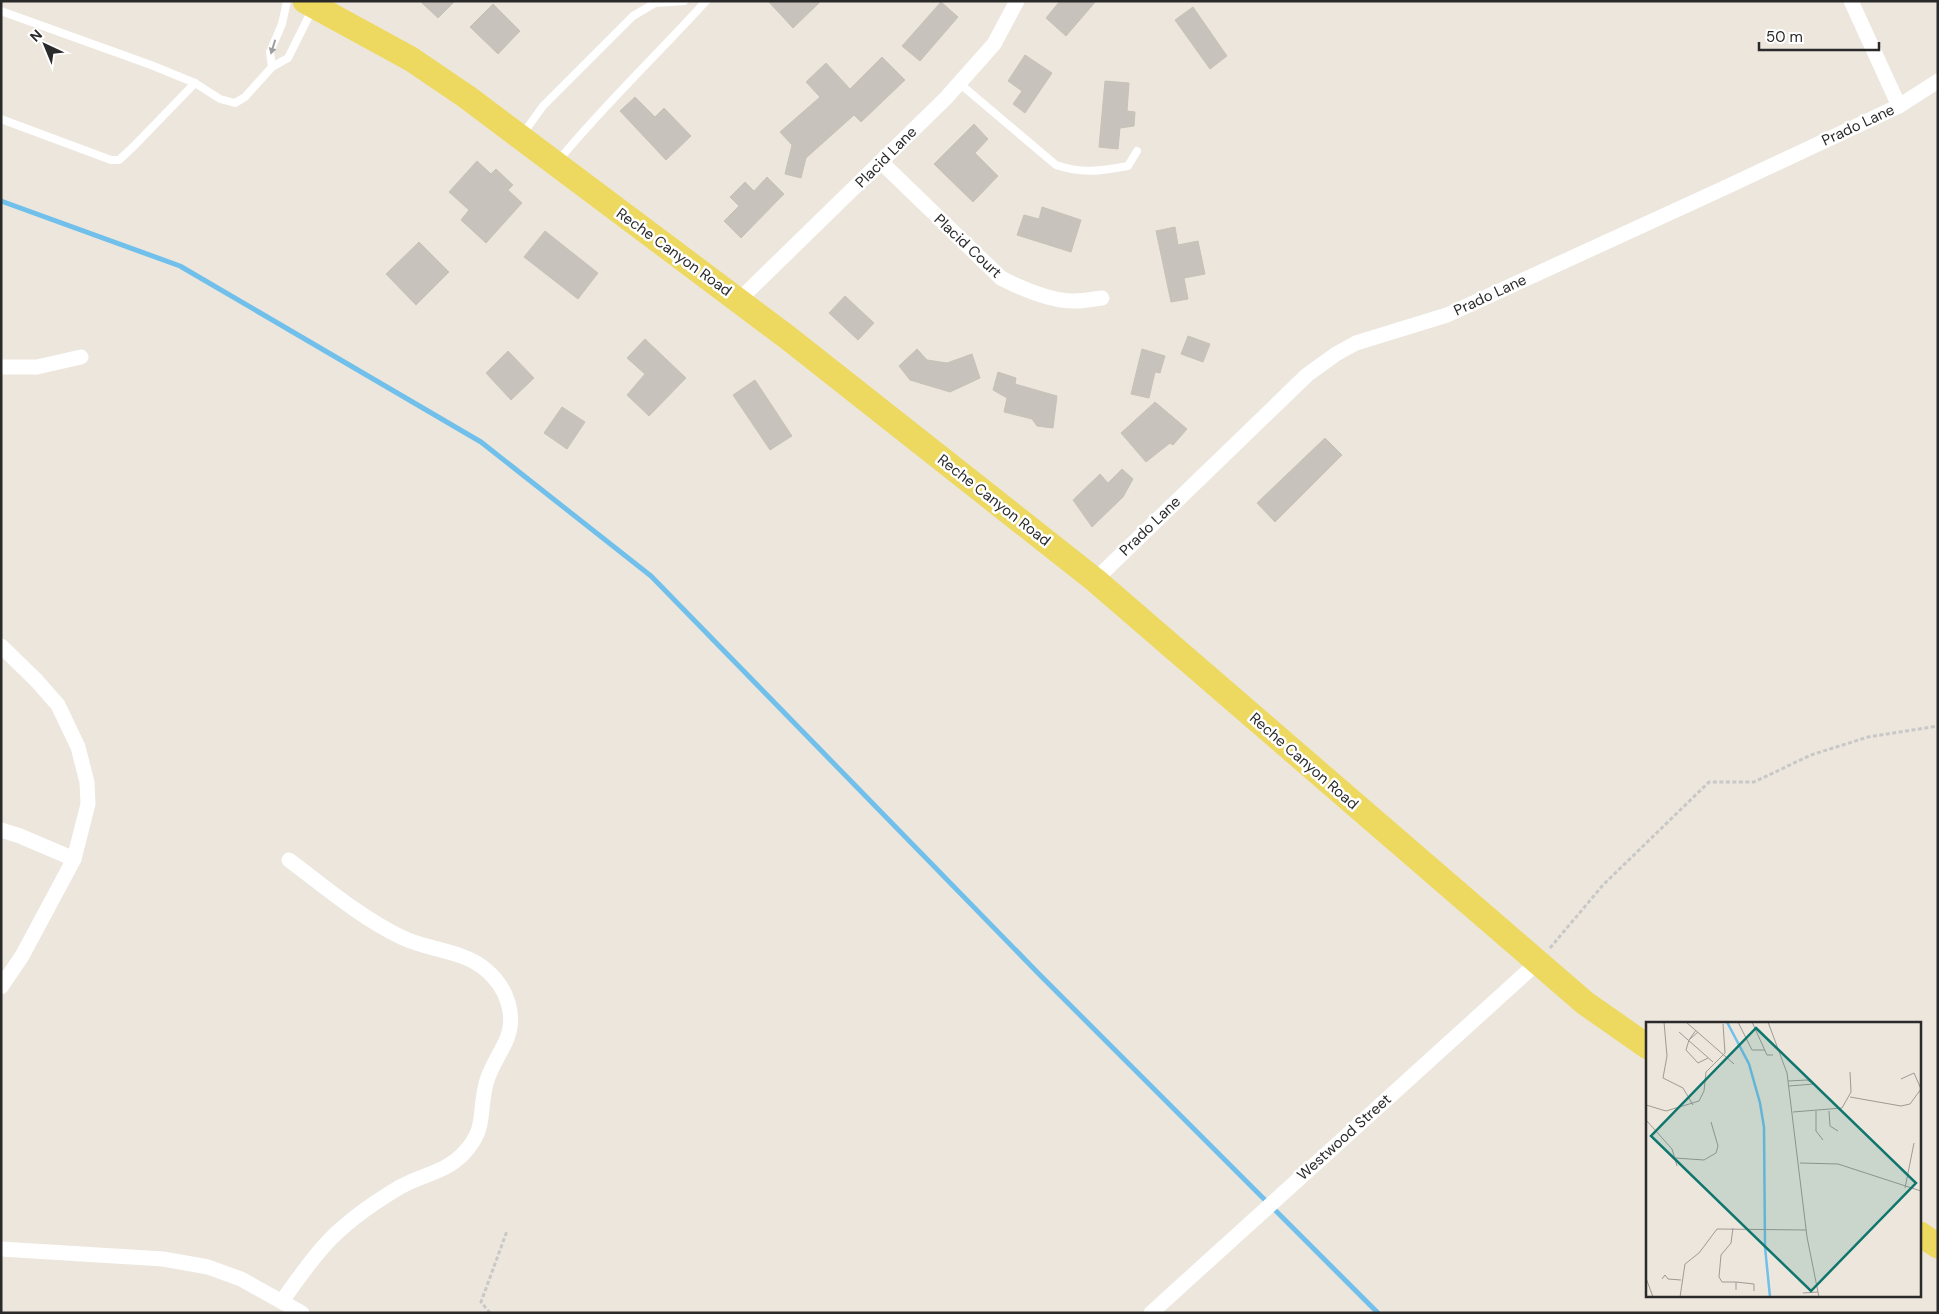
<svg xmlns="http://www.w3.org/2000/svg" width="1939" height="1314" viewBox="0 0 1939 1314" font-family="'DM Sans',sans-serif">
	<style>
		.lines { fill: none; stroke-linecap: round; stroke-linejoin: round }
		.stream { stroke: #71c0eb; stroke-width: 5 }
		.building { fill: #c7c3bc; stroke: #c7c2b6 }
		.path { stroke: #c8c8c8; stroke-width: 3; stroke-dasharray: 4 2.5; stroke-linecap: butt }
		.lane { stroke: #fff; stroke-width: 8 }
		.street { stroke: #fff; stroke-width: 15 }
		.primary { stroke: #edd960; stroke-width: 25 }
		.oneway { fill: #9f9f9f }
		.labels { text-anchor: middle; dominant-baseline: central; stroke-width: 5; stroke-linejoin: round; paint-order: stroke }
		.street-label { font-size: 15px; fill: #2a2a2a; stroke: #fff }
		.inset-river { fill: none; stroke: #71c0eb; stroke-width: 2.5 }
		.inset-road { fill: none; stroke: #9e9b95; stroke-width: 1 }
		.view { fill: #0f766e; fill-opacity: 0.15; stroke: #0f766e; stroke-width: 2.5 }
		.inset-edge { fill: none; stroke: #2a2a2a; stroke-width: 2.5 }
	</style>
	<rect width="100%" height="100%" fill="#ece6dc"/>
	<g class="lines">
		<polyline class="stream" points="1,201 180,266 481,442 651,576 1039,974 1378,1313"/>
	</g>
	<g class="building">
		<polygon points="420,1 455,1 438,18"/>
		<polygon points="768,1 821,1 793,28"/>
		<polygon points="1060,1 1096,1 1066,36 1046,18"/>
		<polygon points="941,2 958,17 920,61 902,46"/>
		<polygon points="493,4 520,31 498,54 470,27"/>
		<polygon points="1193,7 1227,56 1210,69 1175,20"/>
		<polygon points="1025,55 1052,73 1025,113 1013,104 1022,91 1008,81"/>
		<polygon points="882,57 905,80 861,122 854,115 806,158 801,178 785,174 792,145 780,132 820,97 806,82 826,63 850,89"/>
		<polygon points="1105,81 1129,83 1127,111 1135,112 1134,126 1120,128 1118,149 1099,147"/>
		<polygon points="635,97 655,117 664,108 691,136 666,160 620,111"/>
		<polygon points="974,124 988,139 975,153 998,176 973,202 934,164"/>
		<polygon points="477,161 491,174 496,169 513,185 508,190 522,203 486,243 461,220 469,210 449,192"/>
		<polygon points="767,177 784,194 741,238 724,221 739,206 730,197 745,182 754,191"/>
		<polygon points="1042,207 1081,220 1071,252 1017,235 1024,215 1039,219"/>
		<polygon points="1175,227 1178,245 1198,241 1205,274 1184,278 1188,299 1171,302 1156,231"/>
		<polygon points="545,231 598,273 578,299 524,257"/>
		<polygon points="419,242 449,272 416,305 386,274"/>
		<polygon points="845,296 874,323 858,340 829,313"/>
		<polygon points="1188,336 1210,344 1203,362 1181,354"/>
		<polygon points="645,339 686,378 649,416 627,395 645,374 627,358"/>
		<polygon points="917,349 927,360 947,363 972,354 980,378 950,392 910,380 899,366"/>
		<polygon points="1142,349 1165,356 1160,373 1155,372 1149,398 1131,394"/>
		<polygon points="508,351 534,378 511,400 486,373"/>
		<polygon points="998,372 1016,378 1015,384 1057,396 1053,428 1037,426 1032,419 1004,412 1007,398 993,390"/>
		<polygon points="755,380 792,436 770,450 733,395"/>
		<polygon points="1155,402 1187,429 1173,445 1170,443 1146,462 1121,433"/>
		<polygon points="562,407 585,422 567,449 544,433"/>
		<polygon points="1325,438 1342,455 1275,522 1257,503"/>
		<polygon points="1122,469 1133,479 1123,497 1092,527 1073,500 1100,474 1108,483"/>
	</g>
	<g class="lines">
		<g class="path">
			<polyline points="1550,948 1603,885 1709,782 1754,782 1811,755 1868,737 1938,726"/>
			<polyline points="490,1313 481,1302 507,1231"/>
		</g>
		<g class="lane">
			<polyline points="287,1 282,24 270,52 272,67 288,58 313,8"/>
			<polyline points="1,11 151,65 195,83 220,99 235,103 245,97 272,67"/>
			<path d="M959,83L1056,165C1083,174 1100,171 1128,166L1137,151"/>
			<polyline points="1,119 111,160 119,160 134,146 195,83"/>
			<polyline points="522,135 543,106 633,16 655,3 684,1"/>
			<path d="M558,161C604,105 657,55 706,1"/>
		</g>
		<g class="street">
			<polyline points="1851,1 1899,106"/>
			<path d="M881,162L1001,278C1020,288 1053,302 1075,301C1084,301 1093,299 1102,298"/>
			<polyline points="739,300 946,98 994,44 1017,1"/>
			<polyline points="1,367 37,367 81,357"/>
			<polyline points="1095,580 1307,375 1336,354 1356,343 1447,315 1722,189 1899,106 1938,81"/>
			<polyline points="1,646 36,680 58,705 78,747 87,782 88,804 74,859 22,956 1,987"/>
			<polyline points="1,830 20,836 74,859"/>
			<polyline points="1,1249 163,1259 208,1267 241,1279 302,1313"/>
			<path d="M282,1301C295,1283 308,1264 323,1247C344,1223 373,1203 400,1187C421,1175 446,1172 463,1154C486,1130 479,1116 485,1088C488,1071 498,1058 505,1043C518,1017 507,987 485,969C462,950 427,950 401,937C360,917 325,887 289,860"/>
			<polyline points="1151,1313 1538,962"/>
		</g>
		<g class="primary">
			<polyline points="305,1 411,59 467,97 787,337 1095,580 1585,1003 1648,1047"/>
			<polyline points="1920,1234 1938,1246"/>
		</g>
	</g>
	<defs><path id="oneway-solid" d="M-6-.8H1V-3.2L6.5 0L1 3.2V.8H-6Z" transform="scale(1.25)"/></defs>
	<use class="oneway" href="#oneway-solid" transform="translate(273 47) rotate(107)"/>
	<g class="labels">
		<g class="street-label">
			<text transform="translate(1858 125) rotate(-25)">Prado Lane</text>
			<text transform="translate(886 157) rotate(-45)">Placid Lane</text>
			<text transform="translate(968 246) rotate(43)">Placid Court</text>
			<text transform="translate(674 252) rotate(36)">Reche Canyon Road</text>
			<text transform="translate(1490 295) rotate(-25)">Prado Lane</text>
			<text transform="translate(994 500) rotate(38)">Reche Canyon Road</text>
			<text transform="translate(1150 526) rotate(-44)">Prado Lane</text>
			<text transform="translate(1304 761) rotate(41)">Reche Canyon Road</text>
			<text transform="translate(1344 1137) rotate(-42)">Westwood Street</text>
		</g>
	</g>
	<g transform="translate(1646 1022)">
		<rect width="275" height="275" fill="#ece6dc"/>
		<path class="inset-river" d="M81,0L103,42L114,81L118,105L119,225L124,275"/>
		<path class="inset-road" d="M18,0L21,34L17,56L37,66L47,83M40,0L88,42M92,0L106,28H119M106,0L121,33H127M122,0L141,51L161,215L173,275M50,8L43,18L52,10M33,10L67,40M43,18L40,28L52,41L62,36M255,57L268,51L275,67M142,59L161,58L168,62L143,64M204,75L255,84L264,82L275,67M0,83L20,89L53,79L58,69L60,50L79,31L77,2M170,89V109L177,118M183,89L184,104L192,109M147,90L196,86L205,70L204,50M0,98L26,127L31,144M29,136L58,138L70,131L72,124L65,100M154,141L192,142L275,169M259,166L268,121M87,206L85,221L75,233L73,255L76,260H90V268M0,256L7,275M16,257L19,253L22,257L35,258M90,260L108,262V269M157,271L172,270M34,275L39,242L53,231L71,207L160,208"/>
		<path class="view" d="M110,6L270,161L165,269L5,114Z"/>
		<rect width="275" height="275" class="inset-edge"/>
	</g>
	<rect width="1939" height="1314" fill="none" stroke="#2a2a2a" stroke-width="5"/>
	<g transform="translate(45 45) rotate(316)" stroke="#ffffff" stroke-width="4" paint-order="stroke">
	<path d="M0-4L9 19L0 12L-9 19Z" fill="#2a2a2a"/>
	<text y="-8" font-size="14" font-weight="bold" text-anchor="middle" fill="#2a2a2a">N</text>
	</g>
	<path d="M1759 42v8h120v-8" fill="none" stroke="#2a2a2a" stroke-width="2.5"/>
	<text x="1766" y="42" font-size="15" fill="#2a2a2a" stroke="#ffffff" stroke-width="4" paint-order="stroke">50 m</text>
</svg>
